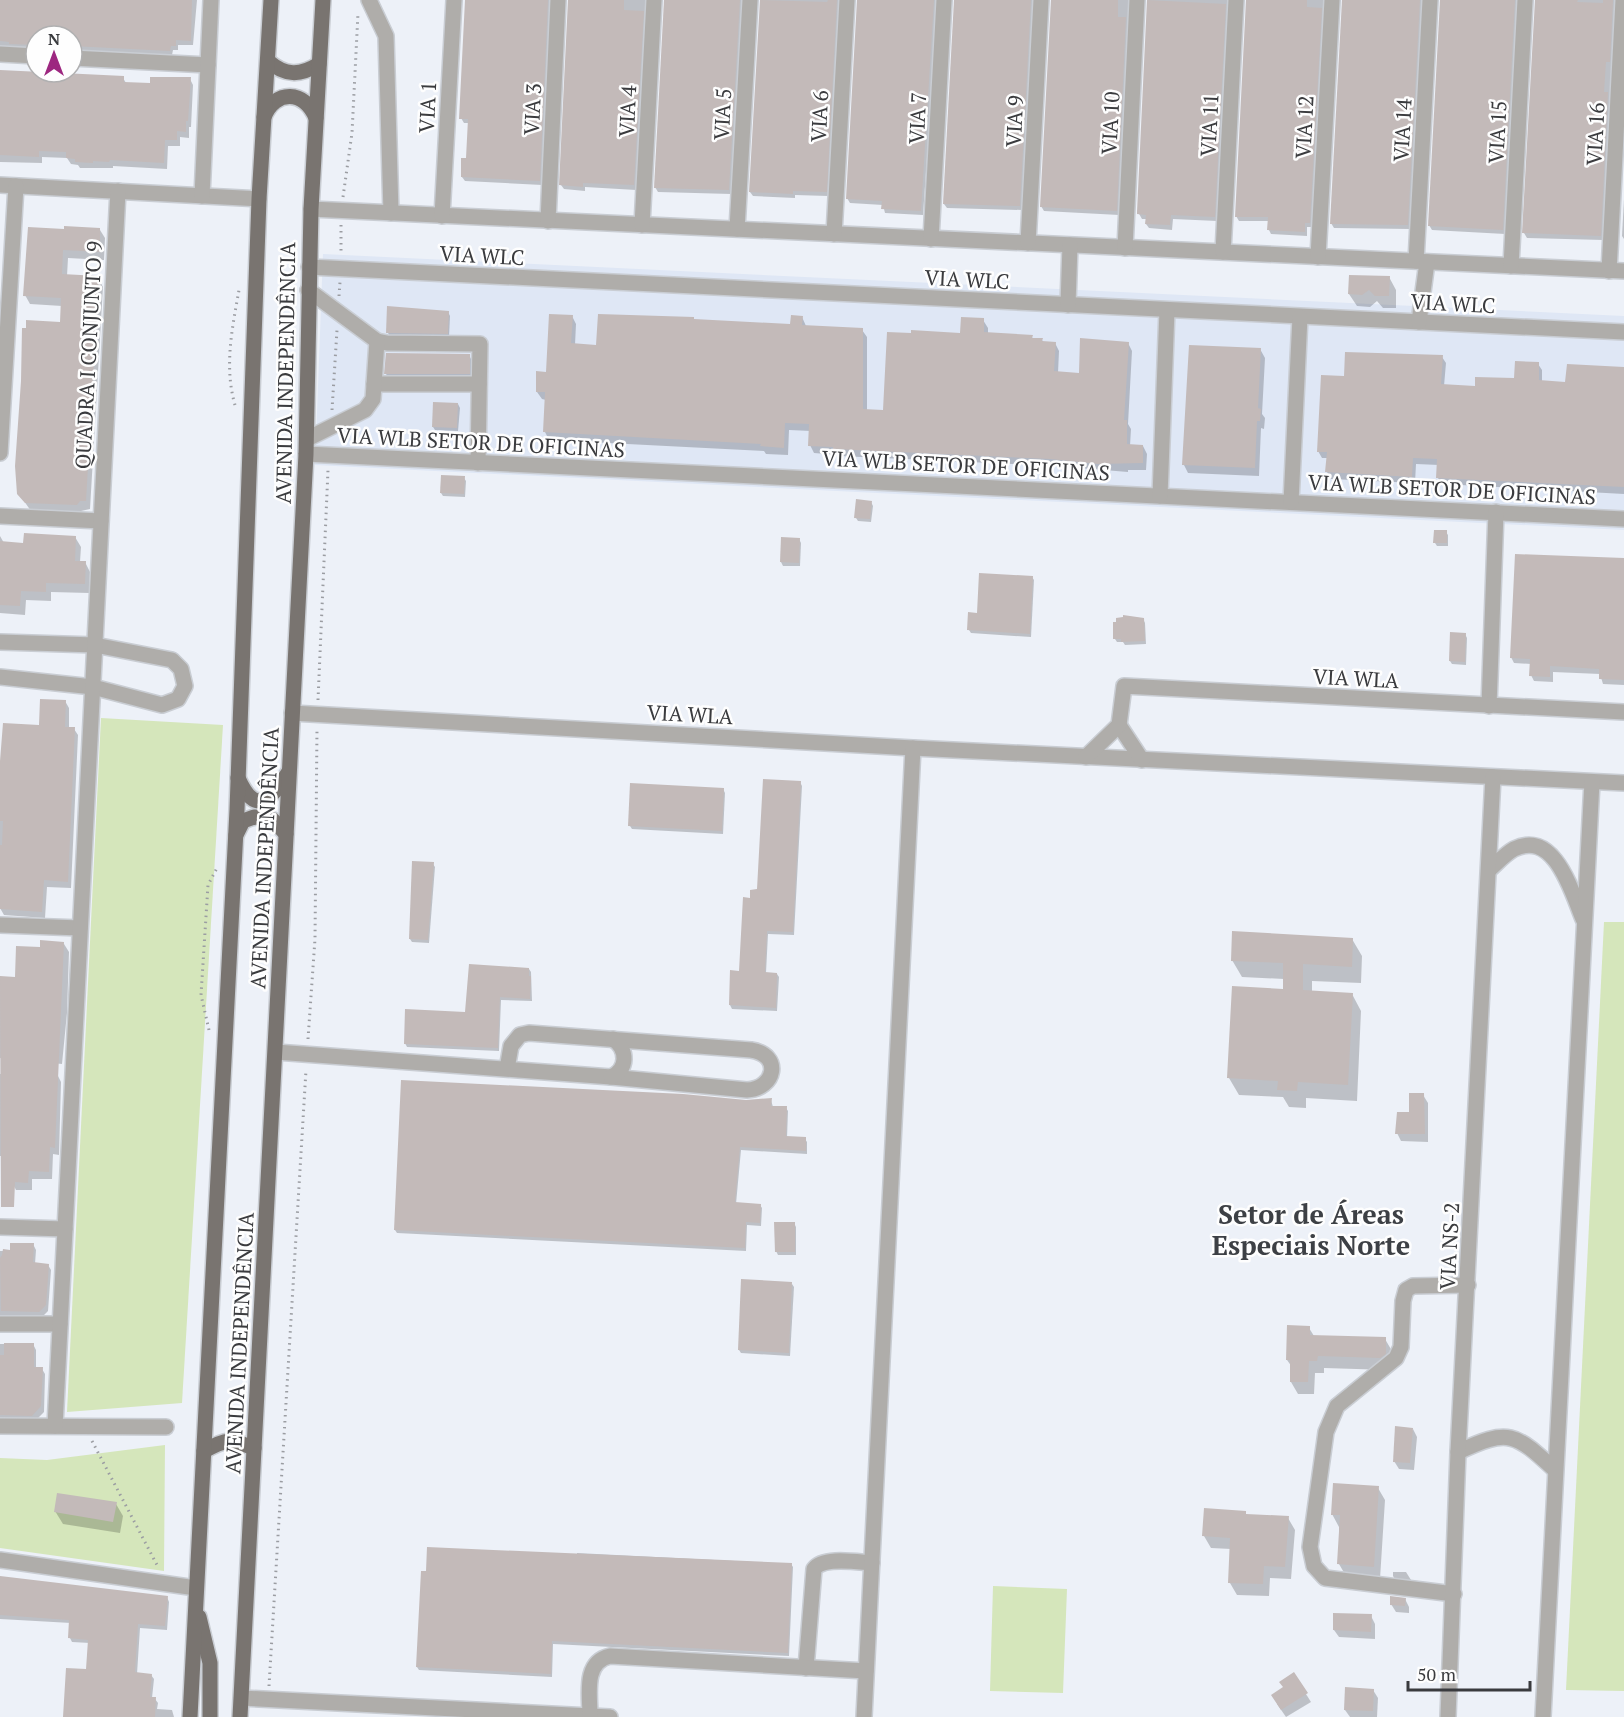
<svg xmlns="http://www.w3.org/2000/svg" width="1624" height="1717" viewBox="0 0 1624 1717" font-family="'PT Serif',serif">
	<style>
		.built { fill: #dfe7f5 }
		.green { fill: #d5e6bb }
		.shadow { fill: #0003 }
		.building { fill: #c3bab9 }
		.lines { fill: none; stroke-linecap: round; stroke-linejoin: round }
		.minor-casing { stroke: #c9cdd3; stroke-width: 18 }
		.major-casing { stroke: #c9cdd3; stroke-width: 18 }
		.path { stroke: #9b9da2; stroke-width: 3; stroke-dasharray: 1.5 4.5; stroke-linecap: butt }
		.minor { stroke: #afadaa; stroke-width: 15 }
		.major { stroke: #797470; stroke-width: 15 }
		.labels { text-anchor: middle; dominant-baseline: central; stroke-width: 5; stroke-linejoin: round; paint-order: stroke }
		.street-label { font-size: 21px; fill: #3a3b3e; stroke: #fefefe }
		.district-label { font-size: 27px; font-weight: bold; fill: #3d4045; stroke: #fefefe }
	</style>
	<rect width="100%" height="100%" fill="#edf1f8"/>
	<polygon class="built" points="323,254 1624,316 1624,530 315,465"/>
	<g class="green">
		<polygon points="101,718 223,725 182,1403 67,1412"/>
		<polygon points="1604,922 1624,922 1624,1691 1566,1690"/>
		<polygon points="165,1445 164,1571 0,1548 0,1458 47,1460"/>
		<polygon points="993,1586 1067,1589 1063,1693 990,1691"/>
	</g>
	<g class="shadow">
		<polygon points="0,0 197,0 193,45 178,45 178,50 173,50 172,55 72,50 72,36 36,36 36,48 0,46"/>
		<polygon points="467,0 552,0 550,5 542,185 465,181 462,177 467,160 470,123 464,123 461,118"/>
		<polygon points="569,0 648,0 646,5 636,190 585,187 585,191 564,189 561,185"/>
		<polygon points="665,0 744,0 742,5 731,194 658,192 655,187"/>
		<polygon points="761,0 842,0 839,5 828,196 795,195 795,198 753,196 750,192"/>
		<polygon points="858,0 938,0 923,215 885,213 883,205 850,203 847,198"/>
		<polygon points="955,0 1035,0 1033,5 1022,210 947,208 944,204"/>
		<polygon points="1052,0 1132,0 1129,5 1119,215 1044,211 1041,206"/>
		<polygon points="1148,0 1231,0 1228,5 1217,221 1173,219 1172,230 1149,228 1146,224 1147,219 1142,219 1138,212"/>
		<polygon points="1247,0 1326,0 1324,5 1312,227 1307,227 1307,236 1271,234 1269,230 1269,221 1239,221 1236,216"/>
		<polygon points="1343,0 1424,0 1422,5 1410,229 1334,228 1331,223"/>
		<polygon points="1441,0 1519,0 1517,5 1505,234 1432,230 1429,225"/>
		<polygon points="1536,0 1618,0 1615,5 1603,240 1527,238 1524,233"/>
		<polygon points="0,71 123,78 126,83 151,84 190,79 193,85 191,127 189,127 189,138 180,137 180,146 168,146 167,169 113,166 113,168 80,168 78,165 71,164 67,158 42,157 42,163 0,162"/>
		<polygon points="1624,199 1624,239 1622,236"/>
		<polygon points="100,230 105,238 104,260 68,258 67,276 98,278 103,287 90,509 81,511 81,513 31,511 19,494 62,324 62,306 30,304 25,295 65,231"/>
		<polygon points="1389,277 1396,290 1396,308 1383,308 1377,301 1370,307 1357,306 1349,294"/>
		<polygon points="448,312 450,316 449,337 390,336 388,333"/>
		<polygon points="572,316 576,324 575,345 597,346 694,321 792,326 802,317 806,326 862,330 867,337 867,411 884,411 961,335 983,320 988,328 988,334 1032,337 1033,339 1042,340 1044,343 1055,343 1059,351 1058,373 1080,374 1128,343 1132,351 1128,424 1131,429 1130,446 1143,446 1147,454 1146,470 1128,470 1128,472 1055,466 839,456 838,455 814,453 810,445 811,431 789,430 788,455 766,454 764,451 549,440 545,432 546,400 542,399 537,392"/>
		<polygon points="1260,349 1265,358 1262,414 1265,418 1264,429 1261,428 1259,476 1188,473 1184,465"/>
		<polygon points="469,355 471,359 471,377 388,377 386,374"/>
		<polygon points="1442,357 1446,363 1444,386 1476,388 1516,380 1538,364 1542,370 1542,382 1566,384 1624,368 1624,494 1442,484 1438,478 1439,465 1416,464 1415,483 1331,479 1327,472 1328,458 1322,458 1318,451 1346,377"/>
		<polygon points="458,404 460,408 458,431 435,430 433,427"/>
		<polygon points="464,478 466,481 465,497 443,496 441,493"/>
		<polygon points="871,502 873,506 871,522 858,521 856,518"/>
		<polygon points="1446,532 1448,535 1448,546 1437,546 1435,543"/>
		<polygon points="0,536 4,543 25,544 75,537 81,547 80,562 85,562 90,572 89,593 51,592 51,601 26,600 25,615 0,613"/>
		<polygon points="782,538 799,539 801,543 800,566 783,566 781,562"/>
		<polygon points="1624,560 1624,685 1603,684 1600,674 1553,672 1553,682 1534,681 1531,675 1531,664 1514,663 1511,657"/>
		<polygon points="1032,577 1034,580 1031,637 971,633 969,630 978,614"/>
		<polygon points="1143,619 1145,623 1146,644 1125,645 1123,642 1117,642 1115,639"/>
		<polygon points="1465,634 1467,638 1466,665 1452,664 1450,661"/>
		<polygon points="65,701 69,708 69,728 74,729 78,735 71,888 47,887 45,918 4,915 0,908 0,779 40,727"/>
		<polygon points="800,782 802,786 794,935 768,934 766,973 777,974 779,977 777,1011 732,1009 730,1005 732,972 741,972 751,899 759,891"/>
		<polygon points="723,789 725,793 723,834 632,829 630,826"/>
		<polygon points="433,864 435,867 429,943 412,942 410,939"/>
		<polygon points="1352,939 1362,956 1361,983 1312,981 1312,992 1352,994 1361,1011 1357,1101 1306,1098 1306,1108 1289,1107 1283,1097 1239,1095 1229,1078 1284,990 1284,979 1242,977 1232,960"/>
		<polygon points="64,944 69,952 67,1013 62,1064 0,1058 0,978 16,978 41,949"/>
		<polygon points="529,969 531,972 532,1001 501,1000 499,1051 407,1047 405,1043 466,1013"/>
		<polygon points="0,1074 57,1074 61,1082 59,1155 53,1154 52,1179 32,1179 32,1190 16,1190 12,1182 12,1156 0,1156"/>
		<polygon points="1423,1095 1428,1103 1428,1142 1401,1141 1397,1133"/>
		<polygon points="771,1100 773,1107 786,1108 788,1111 787,1138 805,1139 807,1142 807,1154 741,1150 736,1204 760,1205 762,1208 761,1226 747,1225 746,1251 397,1233 395,1230 746,1101"/>
		<polygon points="794,1223 796,1227 796,1255 778,1255 776,1251"/>
		<polygon points="33,1244 36,1250 35,1264 48,1265 51,1270 48,1311 42,1317 0,1317 0,1251 12,1251"/>
		<polygon points="792,1284 794,1287 790,1356 741,1353 739,1350"/>
		<polygon points="1309,1328 1314,1336 1385,1339 1392,1351 1388,1370 1324,1368 1324,1373 1315,1373 1314,1394 1298,1394 1291,1382 1292,1367 1287,1360"/>
		<polygon points="0,1344 33,1344 36,1350 36,1369 42,1369 45,1374 44,1412 35,1421 0,1420"/>
		<polygon points="1413,1429 1417,1437 1414,1470 1399,1469 1394,1461"/>
		<polygon points="1378,1488 1385,1500 1380,1579 1346,1576 1339,1564 1339,1527 1332,1514"/>
		<polygon points="116,1504 123,1516 120,1533 63,1524 55,1511"/>
		<polygon points="1245,1512 1247,1516 1288,1518 1295,1530 1291,1579 1270,1578 1269,1596 1237,1595 1230,1583 1231,1549 1211,1548 1204,1536"/>
		<polygon points="577,1553 791,1564 793,1567 789,1656 553,1644 552,1677 419,1670 417,1667 577,1556"/>
		<polygon points="1393,1572 1406,1572 1411,1580 1411,1586 1398,1584 1393,1576"/>
		<polygon points="0,1578 167,1597 169,1602 167,1630 140,1628 137,1674 151,1675 154,1679 152,1698 155,1699 158,1703 157,1709 172,1710 174,1717 65,1717 88,1671 90,1643 72,1642 70,1638 71,1623 0,1619"/>
		<polygon points="1405,1599 1409,1607 1409,1613 1396,1612 1391,1604"/>
		<polygon points="1371,1616 1375,1624 1375,1639 1339,1637 1334,1630"/>
		<polygon points="1294,1675 1311,1702 1286,1717 1277,1704"/>
		<polygon points="1373,1690 1378,1698 1377,1717 1350,1717 1345,1710"/>
	</g>
	<g class="building">
		<polygon points="0,0 192,0 191,41 176,40 176,46 171,46 170,51 72,46 72,36 36,36 36,45 9,44 9,42 0,41"/>
		<polygon points="465,0 548,0 540,181 461,177 461,158 466,158 468,119 459,119"/>
		<polygon points="568,0 624,0 624,10 644,11 634,185 583,183 583,187 559,185"/>
		<polygon points="664,0 740,0 729,190 654,188"/>
		<polygon points="760,0 827,2 828,0 837,0 827,192 793,191 793,194 749,192"/>
		<polygon points="857,0 934,0 921,211 881,209 882,201 846,199"/>
		<polygon points="954,0 1031,0 1020,206 943,204"/>
		<polygon points="1051,0 1118,0 1118,17 1126,17 1117,211 1040,207"/>
		<polygon points="1147,0 1226,4 1215,217 1171,215 1170,225 1145,224 1146,215 1137,214 1137,212"/>
		<polygon points="1246,0 1307,0 1307,7 1322,8 1310,223 1305,223 1305,232 1267,230 1268,217 1235,217"/>
		<polygon points="1342,0 1420,0 1408,225 1330,224"/>
		<polygon points="1440,0 1515,0 1503,230 1428,226"/>
		<polygon points="1535,0 1578,0 1577,2 1603,3 1603,0 1613,0 1610,62 1606,62 1604,92 1608,92 1601,236 1522,233"/>
		<polygon points="0,70 124,76 124,82 150,83 150,77 191,77 188,121 186,121 186,132 177,131 177,140 165,140 164,163 110,160 109,162 93,161 93,163 75,162 75,159 66,158 66,152 39,151 39,157 0,155"/>
		<polygon points="64,226 100,228 100,252 63,250 62,274 99,276 86,501 80,501 77,505 25,503 17,494 15,466 21,381 22,328 26,328 26,320 60,322 61,298 23,296 28,227 64,229"/>
		<polygon points="1349,275 1390,276 1389,296 1375,296 1369,290 1362,295 1348,294"/>
		<polygon points="387,306 449,311 448,334 386,333"/>
		<polygon points="549,314 573,315 571,343 596,345 598,314 694,317 694,319 790,324 791,315 803,316 802,325 863,328 863,409 883,410 887,332 911,333 911,330 960,333 961,317 984,318 984,332 1033,335 1032,338 1043,338 1042,341 1056,342 1054,371 1079,373 1080,338 1129,342 1124,420 1127,420 1127,444 1143,445 1143,463 1098,464 1050,459 833,449 833,447 808,446 809,424 785,423 784,448 760,446 761,444 543,432 545,392 536,392 536,371 546,372"/>
		<polygon points="1189,345 1261,348 1258,408 1261,409 1260,421 1257,421 1255,468 1182,465"/>
		<polygon points="1345,352 1443,355 1441,384 1475,386 1475,377 1514,378 1515,361 1539,362 1539,380 1565,382 1567,364 1624,367 1624,487 1436,478 1437,459 1413,458 1412,477 1325,472 1327,452 1317,452 1321,375 1344,376"/>
		<polygon points="386,353 470,354 470,374 384,374"/>
		<polygon points="433,402 458,403 457,428 432,427"/>
		<polygon points="441,475 465,476 464,494 440,493"/>
		<polygon points="856,499 872,501 870,519 854,518"/>
		<polygon points="1434,530 1447,530 1447,543 1433,543"/>
		<polygon points="24,533 76,536 75,561 86,561 85,584 46,583 46,592 21,591 20,606 0,605 0,541 23,543"/>
		<polygon points="781,537 800,538 799,563 780,562"/>
		<polygon points="1515,554 1624,558 1624,680 1599,679 1599,669 1550,666 1550,677 1529,676 1530,659 1510,658"/>
		<polygon points="979,573 1033,576 1030,634 967,630 968,612 977,613"/>
		<polygon points="1123,615 1144,618 1145,641 1121,642 1121,639 1113,639 1113,622 1116,622 1116,618 1123,617"/>
		<polygon points="1450,632 1466,633 1465,662 1449,661"/>
		<polygon points="40,699 66,700 65,727 75,727 68,882 44,880 42,912 0,909 0,845 2,845 3,821 0,821 0,761 3,723 39,725"/>
		<polygon points="763,779 801,781 793,932 767,931 765,972 777,973 776,1008 729,1005 730,970 739,971 743,897 750,898 750,890 757,889"/>
		<polygon points="630,783 724,788 722,831 628,826"/>
		<polygon points="412,861 434,862 428,940 409,939"/>
		<polygon points="1232,931 1353,938 1352,967 1303,964 1303,990 1353,993 1348,1085 1298,1082 1297,1091 1277,1090 1278,1081 1227,1078 1232,986 1283,989 1283,963 1231,961"/>
		<polygon points="40,940 64,942 55,1148 50,1147 49,1172 29,1171 28,1183 15,1182 14,1207 1,1207 0,976 15,977 16,946 40,947"/>
		<polygon points="469,964 529,968 529,976 531,976 531,980 530,999 500,997 498,1048 404,1044 405,1009 465,1012"/>
		<polygon points="401,1080 683,1094 746,1100 772,1098 771,1106 787,1106 786,1136 806,1137 806,1151 740,1147 735,1202 761,1204 760,1223 746,1222 745,1248 394,1230"/>
		<polygon points="1409,1093 1424,1093 1425,1134 1395,1134 1397,1112 1409,1112"/>
		<polygon points="774,1222 795,1222 795,1252 775,1252"/>
		<polygon points="10,1243 34,1243 33,1262 49,1264 46,1305 39,1312 1,1311 0,1258 2,1255 3,1249 10,1250"/>
		<polygon points="741,1279 792,1282 789,1353 738,1350"/>
		<polygon points="1287,1325 1310,1326 1310,1335 1386,1337 1386,1354 1380,1358 1318,1356 1317,1361 1309,1361 1308,1382 1290,1382 1290,1360 1286,1360"/>
		<polygon points="4,1343 34,1343 34,1367 43,1367 41,1406 32,1416 0,1415 0,1355 4,1355"/>
		<polygon points="1395,1426 1413,1428 1410,1463 1393,1462"/>
		<polygon points="1333,1483 1379,1486 1374,1567 1337,1564 1340,1515 1331,1515"/>
		<polygon points="57,1493 117,1502 113,1522 54,1512"/>
		<polygon points="1204,1508 1246,1511 1246,1514 1289,1516 1285,1567 1264,1566 1263,1584 1228,1583 1230,1538 1202,1536"/>
		<polygon points="427,1547 792,1563 788,1653 552,1641 551,1674 416,1667 421,1571 426,1571"/>
		<polygon points="0,1576 168,1596 165,1626 138,1624 135,1672 152,1674 150,1697 156,1697 155,1717 63,1717 66,1668 86,1669 88,1640 68,1638 69,1620 0,1615"/>
		<polygon points="1390,1596 1406,1598 1405,1606 1390,1605"/>
		<polygon points="1333,1613 1372,1614 1371,1632 1333,1630"/>
		<polygon points="1294,1672 1308,1693 1281,1710 1271,1695 1283,1687 1279,1682"/>
		<polygon points="1345,1687 1374,1689 1373,1711 1344,1710"/>
	</g>
	<g class="lines">
		<defs>
			<g id="minor">
				<polyline points="369,0 386,36 391,213"/>
				<polyline points="0,54 36,56"/>
				<polyline points="72,58 208,65"/>
				<polyline points="0,185 259,199"/>
				<polyline points="202,196 211,0"/>
				<polyline points="311,209 1624,271"/>
				<polyline points="442,216 454,0"/>
				<polyline points="548,221 558,0"/>
				<polyline points="642,225 654,0"/>
				<polyline points="737,229 750,0"/>
				<polyline points="834,234 847,0"/>
				<polyline points="931,239 944,0"/>
				<polyline points="1028,243 1041,0"/>
				<polyline points="1125,248 1137,0"/>
				<polyline points="1223,252 1236,0"/>
				<polyline points="1318,257 1332,0"/>
				<polyline points="1416,261 1430,0"/>
				<polyline points="1511,266 1525,0"/>
				<polyline points="309,267 1624,332"/>
				<polyline points="1609,271 1623,0"/>
				<polyline points="308,290 377,341 387,343 480,344 478,463"/>
				<polyline points="1068,305 1070,245"/>
				<polyline points="1419,322 1427,262"/>
				<polyline points="374,384 479,384"/>
				<polyline points="307,439 365,410 373,399 377,341"/>
				<polyline points="0,453 16,186"/>
				<polyline points="306,454 1624,519"/>
				<polyline points="1160,496 1167,310"/>
				<polyline points="1291,502 1300,317"/>
				<polyline points="0,516 101,521"/>
				<polyline points="0,642 95,645 172,660 181,669 185,686 178,699 162,705 93,687 0,677"/>
				<polyline points="1489,706 1496,512"/>
				<polyline points="292,713 913,748 1624,783"/>
				<polyline points="1119,725 1142,760"/>
				<polyline points="1086,757 1119,725 1124,686 1624,712"/>
				<path d="M1489,870C1497,863 1505,854 1514,849C1555,829 1572,893 1583,919"/>
				<polyline points="0,925 80,928"/>
				<path d="M276,1052L611,1077L747,1090C775,1089 783,1055 751,1050L529,1033L520,1035L511,1046L507,1069"/>
				<path d="M611,1077C628,1070 628,1049 613,1039"/>
				<polyline points="0,1227 65,1229"/>
				<polyline points="0,1324 60,1324"/>
				<polyline points="0,1426 166,1427"/>
				<polyline points="55,1426 118,191"/>
				<path d="M1458,1452C1509,1428 1515,1433 1555,1470"/>
				<polyline points="0,1560 196,1588"/>
				<polyline points="1454,1594 1325,1578 1314,1566 1310,1547 1326,1432 1337,1406 1396,1358 1401,1347 1403,1301 1406,1290 1413,1286 1468,1285"/>
				<path d="M806,1668L814,1569C823,1556 857,1562 872,1563"/>
				<polyline points="242,1698 610,1717"/>
				<path d="M590,1716C590,1695 583,1662 610,1656L866,1671"/>
				<polyline points="864,1717 913,748"/>
				<polyline points="1448,1717 1458,1452 1493,777"/>
				<polyline points="1543,1717 1592,782"/>
			</g>
			<g id="major">
				<path d="M268,61C285,76 300,76 319,64"/>
				<path d="M264,117C275,89 305,90 316,118"/>
				<path d="M238,778C256,818 271,799 288,773"/>
				<polyline points="236,835 243,821 254,817 273,820 286,834"/>
				<path d="M204,1451C227,1438 230,1439 254,1448"/>
				<polyline points="199,1617 210,1663 210,1717"/>
				<polyline points="190,1717 237,810 259,199 271,0"/>
				<polyline points="240,1717 306,454 311,209 323,0"/>
			</g>
		</defs>
		<use href="#minor" class="minor-casing"/>
		<use href="#major" class="major-casing"/>
		<g class="path">
			<polyline points="343,197 352,133 358,13"/>
			<polyline points="341,225 341,254"/>
			<polyline points="339,296 340,282"/>
			<path d="M235,405C224,367 232,329 239,290"/>
			<polyline points="332,410 337,330"/>
			<polyline points="318,700 328,470"/>
			<polyline points="209,1030 201,995 208,885 218,866"/>
			<polyline points="308,1039 315,939 317,728"/>
			<polyline points="92,1441 157,1565"/>
			<polyline points="269,1686 306,1070"/>
		</g>
		<use href="#minor" class="minor"/>
		<use href="#major" class="major"/>
	</g>
	<g class="labels">
		<g class="street-label">
			<text transform="translate(427 107) rotate(-87)">VIA 1</text>
			<text transform="translate(532 109) rotate(-87)">VIA 3</text>
			<text transform="translate(627 111) rotate(-87)">VIA 4</text>
			<text transform="translate(722 114) rotate(-87)">VIA 5</text>
			<text transform="translate(819 116) rotate(-87)">VIA 6</text>
			<text transform="translate(917 118) rotate(-87)">VIA 7</text>
			<text transform="translate(1014 121) rotate(-87)">VIA 9</text>
			<text transform="translate(1110 123) rotate(-87)">VIA 10</text>
			<text transform="translate(1209 125) rotate(-87)">VIA 11</text>
			<text transform="translate(1304 127) rotate(-87)">VIA 12</text>
			<text transform="translate(1402 130) rotate(-87)">VIA 14</text>
			<text transform="translate(1497 132) rotate(-87)">VIA 15</text>
			<text transform="translate(1595 134) rotate(-87)">VIA 16</text>
			<text transform="translate(482 255) rotate(3)">VIA WLC</text>
			<text transform="translate(967 279) rotate(3)">VIA WLC</text>
			<text transform="translate(1453 303) rotate(3)">VIA WLC</text>
			<text transform="translate(88 355) rotate(-87)">QUADRA I CONJUNTO 9</text>
			<text transform="translate(285 373) rotate(-89)">AVENIDA INDEPENDÊNCIA</text>
			<text transform="translate(481 442) rotate(3)">VIA WLB SETOR DE OFICINAS</text>
			<text transform="translate(966 465) rotate(3)">VIA WLB SETOR DE OFICINAS</text>
			<text transform="translate(1452 489) rotate(3)">VIA WLB SETOR DE OFICINAS</text>
			<text transform="translate(1356 678) rotate(3)">VIA WLA</text>
			<text transform="translate(690 714) rotate(3)">VIA WLA</text>
			<text transform="translate(264 858) rotate(-87)">AVENIDA INDEPENDÊNCIA</text>
			<text transform="translate(1449 1246) rotate(-87)">VIA NS-2</text>
			<text transform="translate(239 1343) rotate(-87)">AVENIDA INDEPENDÊNCIA</text>
		</g>
		<g class="district-label">
			<text x="1311" y="1214">Setor de Áreas<tspan x="1311" dy="31">Especiais Norte</tspan></text>
		</g>
	</g>
	<g transform="translate(54 54)"><circle r="28" fill="#fefefe" stroke="#b0b0b1" stroke-width="1.5"/>
	<path d="M0-4.5L10 22L0 15L-10 22Z" fill="#9d2780"/>
	<text y="-9" font-size="16" font-weight="bold" text-anchor="middle" fill="#3a3b3e">N</text>
	</g>
	<path d="M1408 1681v9h122v-9" fill="none" stroke="#3a3b3e" stroke-width="3"/>
	<text x="1417" y="1681" font-size="18" fill="#3a3b3e" stroke="#fefefe" stroke-width="4.5" paint-order="stroke">50 m</text>
</svg>
